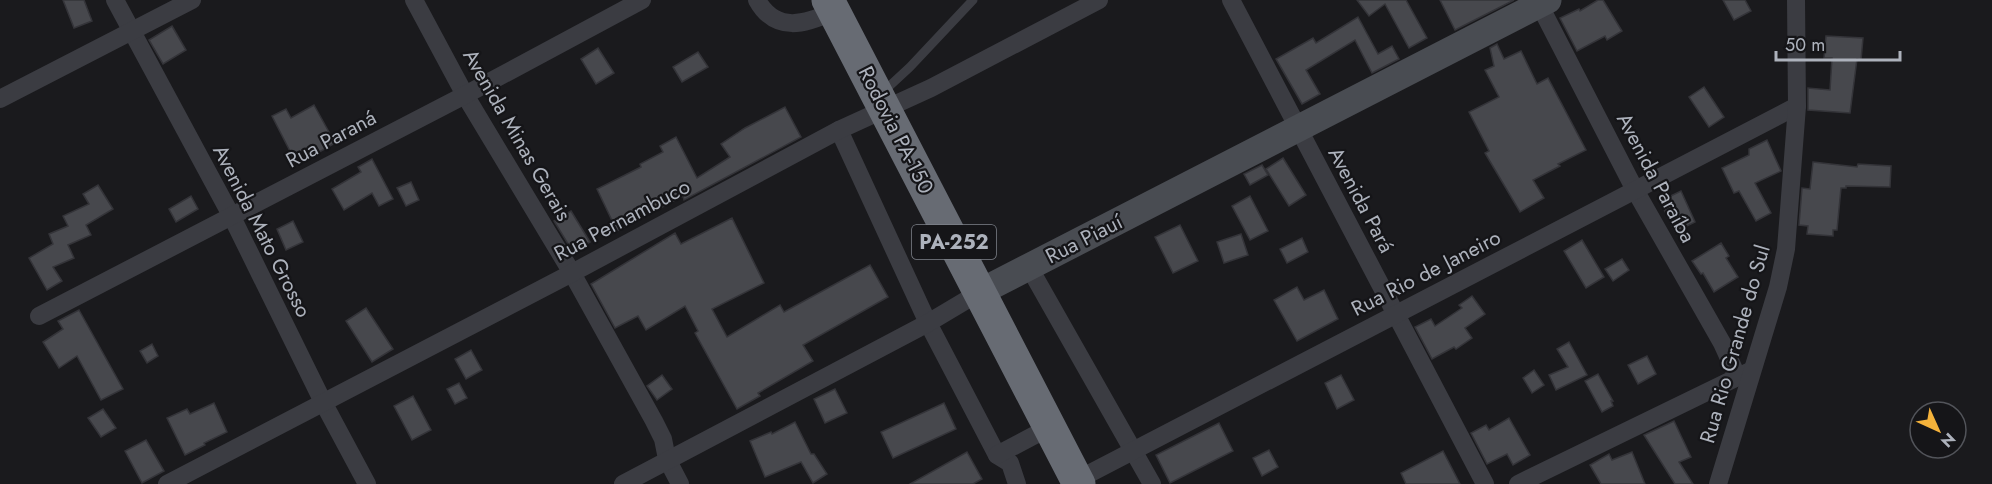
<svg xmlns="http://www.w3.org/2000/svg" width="1992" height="484" viewBox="0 0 1992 484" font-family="Jost,sans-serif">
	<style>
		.building { fill: #47484d; stroke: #343439; stroke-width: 1.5 }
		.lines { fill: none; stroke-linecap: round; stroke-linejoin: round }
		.lane { stroke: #3b3c42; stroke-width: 9 }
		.street { stroke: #3b3c42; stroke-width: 18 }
		.secondary { stroke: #494c52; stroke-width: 27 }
		.highway { stroke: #676b73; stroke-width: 33 }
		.labels { text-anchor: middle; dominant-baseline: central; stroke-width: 4.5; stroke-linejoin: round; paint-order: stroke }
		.shield { fill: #151518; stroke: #7f838b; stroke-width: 1.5 }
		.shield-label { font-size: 20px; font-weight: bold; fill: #adb2bc }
		.street-label { font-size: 21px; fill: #adb2bc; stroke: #151518 }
	</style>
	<rect width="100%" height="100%" fill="#1a1a1d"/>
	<g class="building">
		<polygon points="63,0 84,0 92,21 74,28"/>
		<polygon points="1357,0 1406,0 1427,38 1409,48 1385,4 1369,16"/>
		<polygon points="1440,0 1514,0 1455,30"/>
		<polygon points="1598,0 1603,0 1622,31 1607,40 1605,36 1577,51 1560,18 1579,9 1580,11"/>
		<polygon points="1723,0 1745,0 1751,11 1734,20"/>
		<polygon points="1358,17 1378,54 1392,46 1399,59 1372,73 1355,40 1306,70 1320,94 1302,104 1276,59 1313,38 1316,43"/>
		<polygon points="172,26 186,50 163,64 149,40"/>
		<polygon points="1826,36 1863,38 1861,60 1857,59 1850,113 1808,110 1808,88 1830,90 1832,58 1824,58"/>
		<polygon points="1497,44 1504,59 1521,51 1537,84 1548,78 1586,150 1558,164 1560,166 1533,180 1544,198 1520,212 1485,153 1489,151 1469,112 1499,97 1485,70 1494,66 1490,48"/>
		<polygon points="598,48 614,73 596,84 581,59"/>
		<polygon points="698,52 708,67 682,82 673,67"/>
		<polygon points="1704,87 1724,117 1709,127 1689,97"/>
		<polygon points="314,105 335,143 316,154 312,147 293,157 272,116 286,109 291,118"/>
		<polygon points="785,107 801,137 684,200 683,196 617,231 597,189 641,167 640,164 663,152 660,146 676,137 697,178 730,157 721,144 745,128"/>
		<polygon points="1767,140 1781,171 1755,183 1771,213 1756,221 1739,191 1734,193 1722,168 1749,155 1749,149"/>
		<polygon points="1283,158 1306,195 1289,206 1266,169"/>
		<polygon points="372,159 393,199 379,206 372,193 344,210 332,189 361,172 358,167"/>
		<polygon points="1813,162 1857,167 1858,164 1891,166 1890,187 1846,186 1846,188 1841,188 1837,230 1833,230 1833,236 1807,234 1808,226 1799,225 1802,188 1810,189"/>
		<polygon points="1262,165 1268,175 1250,185 1244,174"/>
		<polygon points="411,182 419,200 406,206 397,188"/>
		<polygon points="98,185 113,209 86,225 91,235 68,245 74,258 53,267 62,281 47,290 29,258 53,244 49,234 68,226 63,216 89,204 83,194"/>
		<polygon points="1681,191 1695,222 1675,232 1660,201"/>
		<polygon points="191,196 198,209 176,222 169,209"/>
		<polygon points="1250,196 1268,231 1250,240 1232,206"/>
		<polygon points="571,211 590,242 573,252 554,221"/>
		<polygon points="732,218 764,283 712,309 727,337 780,305 784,312 870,265 888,297 803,345 813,361 758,393 760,396 737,409 695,333 698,331 685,306 646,330 638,316 615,328 591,284 675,233 681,244"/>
		<polygon points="293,221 303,242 286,250 277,229"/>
		<polygon points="1180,225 1198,261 1173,273 1155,237"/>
		<polygon points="1241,234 1248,255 1224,263 1217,242"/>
		<polygon points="1302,238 1308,252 1287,263 1280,249"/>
		<polygon points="1582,240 1604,277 1586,288 1564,251"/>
		<polygon points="1721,243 1729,256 1726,258 1738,277 1714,292 1703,273 1701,274 1692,261"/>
		<polygon points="1622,259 1629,270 1613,281 1605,269"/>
		<polygon points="1297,287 1304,300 1324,290 1338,319 1297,341 1274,300"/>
		<polygon points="1472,296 1485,314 1465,328 1472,338 1456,349 1454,347 1432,359 1415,327 1431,319 1435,326 1462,308 1459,305"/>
		<polygon points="366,308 393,349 372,362 346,321"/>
		<polygon points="79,310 123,389 101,400 77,356 59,368 43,342 63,329 58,321"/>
		<polygon points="1569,342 1587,375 1556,390 1549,375 1568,367 1557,349"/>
		<polygon points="152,344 158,356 147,363 140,351"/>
		<polygon points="471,350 482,370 466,379 455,359"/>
		<polygon points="1647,356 1656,374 1638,384 1628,365"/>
		<polygon points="1534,370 1544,385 1532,393 1523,378"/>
		<polygon points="1598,374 1613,401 1611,401 1613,406 1602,412 1585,381"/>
		<polygon points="662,375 672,389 657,400 647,386"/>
		<polygon points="1341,375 1354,400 1337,409 1325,383"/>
		<polygon points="459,383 467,398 455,404 447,389"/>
		<polygon points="835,389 847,413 825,423 814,399"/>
		<polygon points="413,396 431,430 412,440 394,406"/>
		<polygon points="214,403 227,432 204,443 205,445 185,455 167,418 187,409 190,414"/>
		<polygon points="944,403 956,429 893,458 881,432"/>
		<polygon points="103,409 116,428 101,437 88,418"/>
		<polygon points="1509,418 1530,455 1513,465 1507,454 1487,464 1471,433 1486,425 1489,430"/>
		<polygon points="1674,421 1691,457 1679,462 1693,484 1675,484 1644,435"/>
		<polygon points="795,422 811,454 814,454 827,474 813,483 801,462 765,477 750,441 771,432 772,434"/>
		<polygon points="1219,423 1233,451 1170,483 1156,455"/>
		<polygon points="146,440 164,471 142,483 125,451"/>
		<polygon points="1269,450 1278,467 1262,476 1253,458"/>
		<polygon points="1443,451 1460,484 1406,484 1401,473"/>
		<polygon points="967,452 982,479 973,484 910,484"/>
		<polygon points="1632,452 1645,484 1601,484 1590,465 1609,454 1612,460"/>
	</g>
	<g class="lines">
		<polyline class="lane" points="883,92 910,67 973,0"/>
		<g class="street">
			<polyline points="115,0 232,217 323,402 367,484"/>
			<polyline points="414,0 465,95 572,273 654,421 663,439 667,459 680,484"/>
			<path d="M757,0C776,34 806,24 834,11"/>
			<polyline points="1231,0 1485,484"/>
			<polyline points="1537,0 1635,190 1722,343 1737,376"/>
			<polyline points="0,99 192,0"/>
			<polyline points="839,130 928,323 997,455 1010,463 1017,484"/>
			<polyline points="1029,267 1152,484"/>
			<polyline points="39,316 465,95 642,0"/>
			<polyline points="997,455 1050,427"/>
			<polyline points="1077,480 1797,106"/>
			<polyline points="167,484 572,273 839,130 931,88 1099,0"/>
			<polyline points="623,484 928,323 980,292"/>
			<polyline points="1518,484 1748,372"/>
			<polyline points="1718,484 1778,287 1786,249 1797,106 1796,0"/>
		</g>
		<polyline class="secondary" points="980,292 1548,0"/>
		<polyline class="highway" points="828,0 1079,484"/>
	</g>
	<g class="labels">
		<rect class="shield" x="912" y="225" width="84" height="34" rx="4.5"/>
		<g class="shield-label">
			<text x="954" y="242">PA-252</text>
		</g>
		<g class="street-label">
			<text transform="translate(896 130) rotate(63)">Rodovia PA-150</text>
			<text transform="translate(517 135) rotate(60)">Avenida Minas Gerais</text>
			<text transform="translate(331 139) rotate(-28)">Rua Paraná</text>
			<text transform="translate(1656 178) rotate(62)">Avenida Paraíba</text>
			<text transform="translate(1361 200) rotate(62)">Avenida Pará</text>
			<text transform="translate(622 220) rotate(-28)">Rua Pernambuco</text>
			<text transform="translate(262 231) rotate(63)">Avenida Mato Grosso</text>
			<text transform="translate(1084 239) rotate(-27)">Rua Piauí</text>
			<text transform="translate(1426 273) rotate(-27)">Rua Rio de Janeiro</text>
			<text transform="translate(1735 344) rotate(-74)">Rua Rio Grande do Sul</text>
		</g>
	</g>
	<g transform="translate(1938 430) rotate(135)"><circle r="28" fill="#151518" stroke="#52545a" stroke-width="1.5"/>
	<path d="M0-4.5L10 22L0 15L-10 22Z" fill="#f4b23b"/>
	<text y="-9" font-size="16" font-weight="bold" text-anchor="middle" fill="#adb2bc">N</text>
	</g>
	<path d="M1776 51v9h124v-9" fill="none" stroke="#adb2bc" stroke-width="3"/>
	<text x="1785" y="51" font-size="18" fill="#adb2bc" stroke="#151518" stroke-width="4.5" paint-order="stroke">50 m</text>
</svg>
